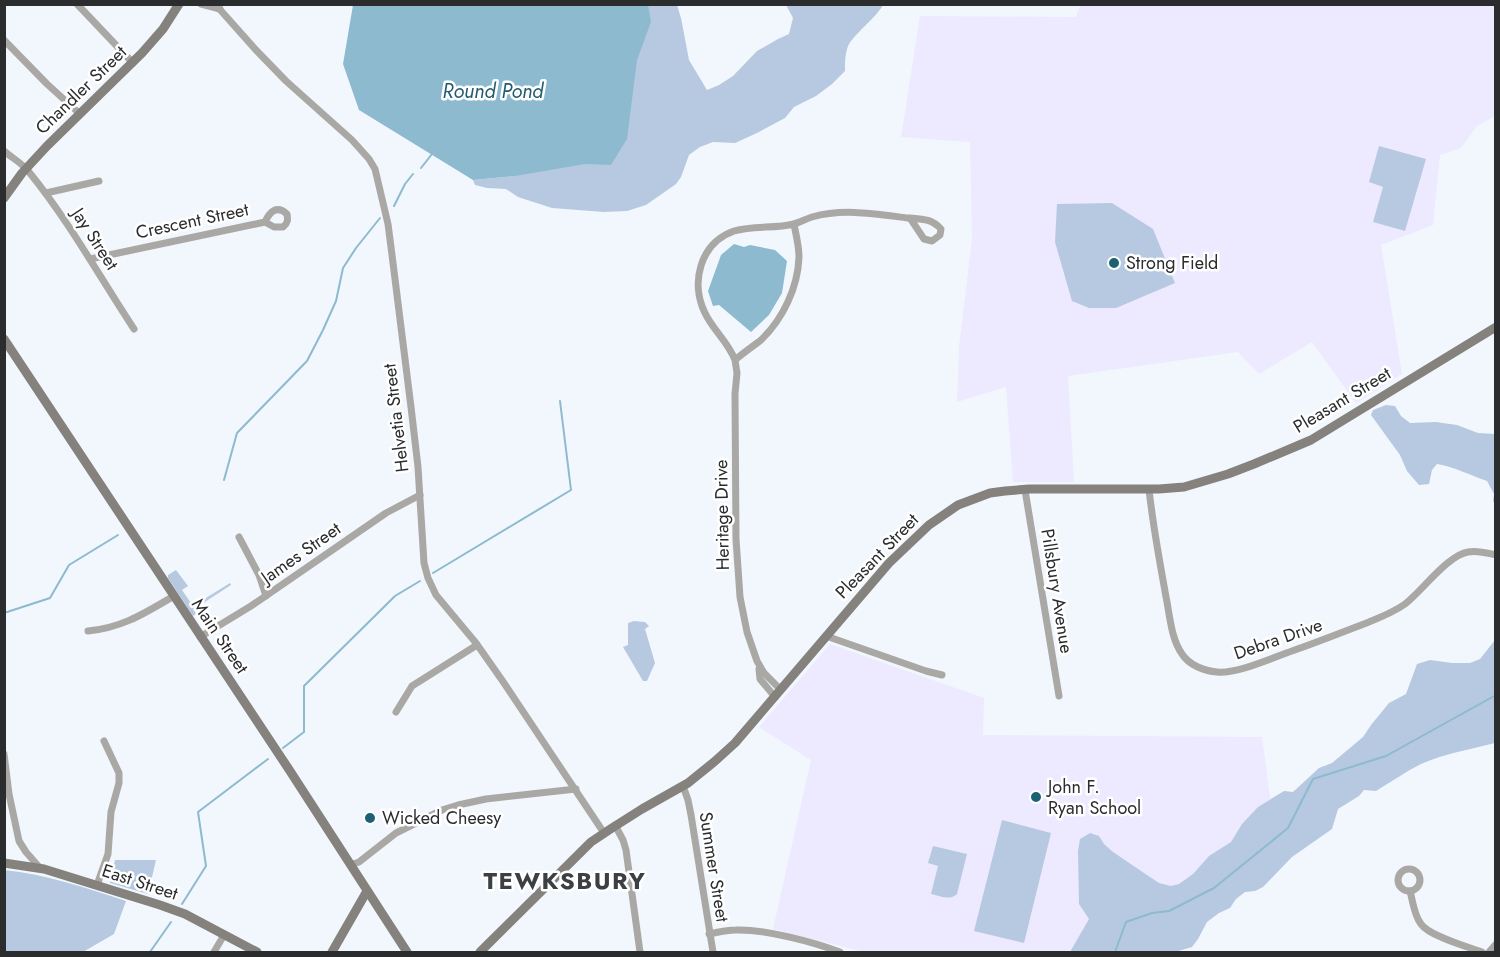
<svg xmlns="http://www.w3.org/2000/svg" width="1500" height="957" viewBox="0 0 1500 957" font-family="Jost,sans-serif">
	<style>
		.education { fill: #ede9ff }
		.green { fill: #b6c9e1 }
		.water { fill: #8dbacf }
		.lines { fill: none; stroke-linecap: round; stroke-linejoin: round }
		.stream { stroke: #8dbacf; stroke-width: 2 }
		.street { stroke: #aaa8a5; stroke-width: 7 }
		.secondary { stroke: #85827e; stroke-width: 9 }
		.poi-dot { fill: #1c6173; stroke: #fff; stroke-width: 2 }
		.labels { text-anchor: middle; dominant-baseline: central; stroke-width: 5; stroke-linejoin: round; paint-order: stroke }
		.street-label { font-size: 18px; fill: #2a2c2e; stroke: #fff }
		.poi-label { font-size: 18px; fill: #2a2c2e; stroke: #fff; text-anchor: start }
		.water-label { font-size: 20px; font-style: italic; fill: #215a71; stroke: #fff }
		.district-label { font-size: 24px; font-weight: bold; letter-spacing: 1.5px; fill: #3c4045; stroke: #fff }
	</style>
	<rect width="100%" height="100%" fill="#f1f7fd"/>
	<g class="education">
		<polygon points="1081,4 1495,5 1495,116 1477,126 1461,148 1440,155 1433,225 1381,245 1402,374 1356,403 1312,342 1259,374 1238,352 1068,376 1074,482 1013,482 1006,387 957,402 959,347 972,239 970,142 901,137 920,16 1076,17"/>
		<polygon points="830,644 984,698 983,735 1262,737 1275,834 1109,952 864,952 773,929 811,760 759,727"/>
	</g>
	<g class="green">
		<path d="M646,5H677L681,18L689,60L707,90L719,85L733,76L757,51L778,39L789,34L793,18L786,5H883C875,19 854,34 848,46C845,54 845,63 845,71L832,84L816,96L794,107L785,118L757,133L735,143L713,142L700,147L689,155L681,177L676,184L646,205L627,211L604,212L552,208L518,197L506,189L487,188L475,185L473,180L515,176L634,66Z"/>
		<polygon points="1379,146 1426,159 1405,231 1373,222 1383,187 1369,182"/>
		<polygon points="1112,203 1153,229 1175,283 1116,308 1089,308 1072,301 1055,242 1057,204"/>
		<path d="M1386,405L1395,406L1401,416L1410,423L1436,422L1457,425L1478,433L1495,434V505L1493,501L1494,494L1487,481C1470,475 1454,467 1437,464L1432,470L1429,484L1419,485L1407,471L1400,455L1371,415L1373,410Z"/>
		<polygon points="176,570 188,586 182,590 193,606 230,583 231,585 194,609 196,614 193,616 168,578 168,575"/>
		<polygon points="634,621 645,622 649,626 645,629 655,663 647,681 643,681 623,647 628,645 628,623"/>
		<path d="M1495,640V743C1471,749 1444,754 1421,764C1405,772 1391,782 1376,791L1364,790L1359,796L1338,809L1332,829L1292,857L1263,887L1255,891L1245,892L1236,899L1230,908L1219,913L1207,922L1198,939L1192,947L1175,952H1070L1089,919L1079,904L1078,851L1080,839L1090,833L1099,836L1104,844L1113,852L1147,875L1159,883L1171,886L1179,884L1193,874L1209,856L1231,842L1242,824L1258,807L1284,791L1293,792L1319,768L1332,763L1363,737L1371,725L1389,703L1406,694L1417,664L1430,660L1452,663H1470L1480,659Z"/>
		<polygon points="1002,820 1051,833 1024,943 974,931"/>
		<path d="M933,846L967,854L957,894C950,901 940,896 931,894L938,866L928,863Z"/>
		<polygon points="115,860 156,860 148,894 110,883"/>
		<path d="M4,870C46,874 86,888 126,901L114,934L83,952H5Z"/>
	</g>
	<g class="water">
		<polygon points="353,5 648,5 651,22 637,60 627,139 611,165 585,164 515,176 473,180 359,110 343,64"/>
		<polygon points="734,244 744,247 750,245 775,250 787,261 782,293 769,315 751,332 719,305 713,306 708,291 721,255"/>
	</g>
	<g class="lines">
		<g class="stream">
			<polyline points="421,168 432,154"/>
			<polyline points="394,206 405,184 413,174"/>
			<polyline points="224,480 237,433 307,361 323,330 336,301 343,268 356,248 380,218"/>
			<polyline points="433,573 571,490 560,401"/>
			<polyline points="4,613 50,598 69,565 118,535"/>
			<polyline points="283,748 304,732 304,686 395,596 420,581"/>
			<polyline points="182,904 206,866 198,812 268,759"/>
			<polyline points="150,952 171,922"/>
			<polyline points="1115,952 1126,922 1152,913 1169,911 1214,888 1288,828 1313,779 1386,756 1496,695"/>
		</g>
		<g class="street">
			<polyline points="77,4 133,63"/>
			<polyline points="201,4 220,9"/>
			<polyline points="215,4 255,49 286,81 352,140 369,159 375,169 388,224 392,255 411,407 418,467 424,563 428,578 436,595 476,643 504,683 604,833"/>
			<polyline points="4,40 47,84 80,114"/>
			<path d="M4,151C12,158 22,163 29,172C69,221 99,276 134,329"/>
			<polyline points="46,193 99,181"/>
			<path d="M910,218C923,219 932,219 941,229L940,235L932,241L924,239Z"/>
			<path d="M794,224C800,222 806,219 812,217C843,208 876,214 908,218"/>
			<path d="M90,259L265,222L274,227H283C288,223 288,220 287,214C277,205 270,211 265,222"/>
			<path d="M735,360C728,342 713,330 705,313C690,283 700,243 734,231C754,225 774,229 794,224C796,235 799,246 799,257C798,287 783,319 761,340C752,347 743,353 735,360L737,373L735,394L736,539L740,597L747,632L757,661L764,673L781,690"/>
			<path d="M1149,489C1153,527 1160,564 1167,602C1170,619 1172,640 1182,654C1189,665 1204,671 1217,672C1237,674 1272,658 1292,651C1318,642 1343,632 1369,622C1381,617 1394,612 1405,604C1422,591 1448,555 1468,552C1477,550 1487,553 1496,555"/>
			<polyline points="1025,490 1059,696"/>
			<polyline points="239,537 259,575 266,596"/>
			<path d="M88,631C122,628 145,613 174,596"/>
			<polyline points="826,636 926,671 942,675"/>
			<polyline points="200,637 251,606 386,513 420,495"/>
			<polyline points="759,669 760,679 775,697"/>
			<polyline points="396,712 412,686 477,645"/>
			<polyline points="4,754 9,794 19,841 26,852 40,868"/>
			<polyline points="683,786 688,800 691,815 713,952"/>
			<polyline points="615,825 623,840 626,850 640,952"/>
			<polyline points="350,865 359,862 396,833 442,810 458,805 486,799 576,789"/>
			<circle cx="1409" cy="880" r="11"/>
			<polyline points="97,885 108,854 111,812 119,783 119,773 104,741"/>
			<path d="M1410,891C1413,902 1414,915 1421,924C1429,936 1468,947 1482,952"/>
			<path d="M709,934C718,932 727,930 736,930C765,929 813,942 840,952"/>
			<polyline points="214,952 224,935"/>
			<polyline points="1489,952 1496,944"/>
		</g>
		<g class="secondary">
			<polyline points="4,198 22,173 47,146 142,53 163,29 179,4"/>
			<polyline points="4,339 290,771 407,952"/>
			<polyline points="4,863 44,869 160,905 185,914 257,952"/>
			<polyline points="332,952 367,891"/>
			<polyline points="480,952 591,842 612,828 642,809 688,783 714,762 735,743 889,563 929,525 958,505 990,493 1005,491 1029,489 1159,489 1184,487 1228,474 1254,464 1311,440 1496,327"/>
		</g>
	</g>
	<g class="poi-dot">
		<circle cx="1114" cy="263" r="6"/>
		<circle cx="1036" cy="797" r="6"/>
		<circle cx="370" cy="818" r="6"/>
	</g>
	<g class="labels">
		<g class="street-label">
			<text transform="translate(81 90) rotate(-44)">Chandler Street</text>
			<text transform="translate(192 221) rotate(-12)">Crescent Street</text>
			<text transform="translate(95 239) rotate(57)">Jay Street</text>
			<text transform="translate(1342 400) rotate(-31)">Pleasant Street</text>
			<text transform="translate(396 418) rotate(-97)">Helvetia Street</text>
			<text transform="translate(722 515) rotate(-91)">Heritage Drive</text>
			<text transform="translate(301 553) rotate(-35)">James Street</text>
			<text transform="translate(877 556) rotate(-46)">Pleasant Street</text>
			<text transform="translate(1057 591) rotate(81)">Pillsbury Avenue</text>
			<text transform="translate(220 636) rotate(56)">Main Street</text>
			<text transform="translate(1278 639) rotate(-19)">Debra Drive</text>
			<text transform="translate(714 867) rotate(81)">Summer Street</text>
			<text transform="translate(140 882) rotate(18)">East Street</text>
		</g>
		<g class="poi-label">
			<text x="1126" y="263">Strong Field</text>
			<text x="1048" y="787">John F.<tspan x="1048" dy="21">Ryan School</tspan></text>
			<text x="382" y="818">Wicked Cheesy</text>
		</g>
		<g class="water-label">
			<text x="493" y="91">Round Pond</text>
		</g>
		<g class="district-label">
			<text x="565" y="880">TEWKSBURY</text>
		</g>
	</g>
	<rect width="1500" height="957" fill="none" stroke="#2a2c2e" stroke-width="12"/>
</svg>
